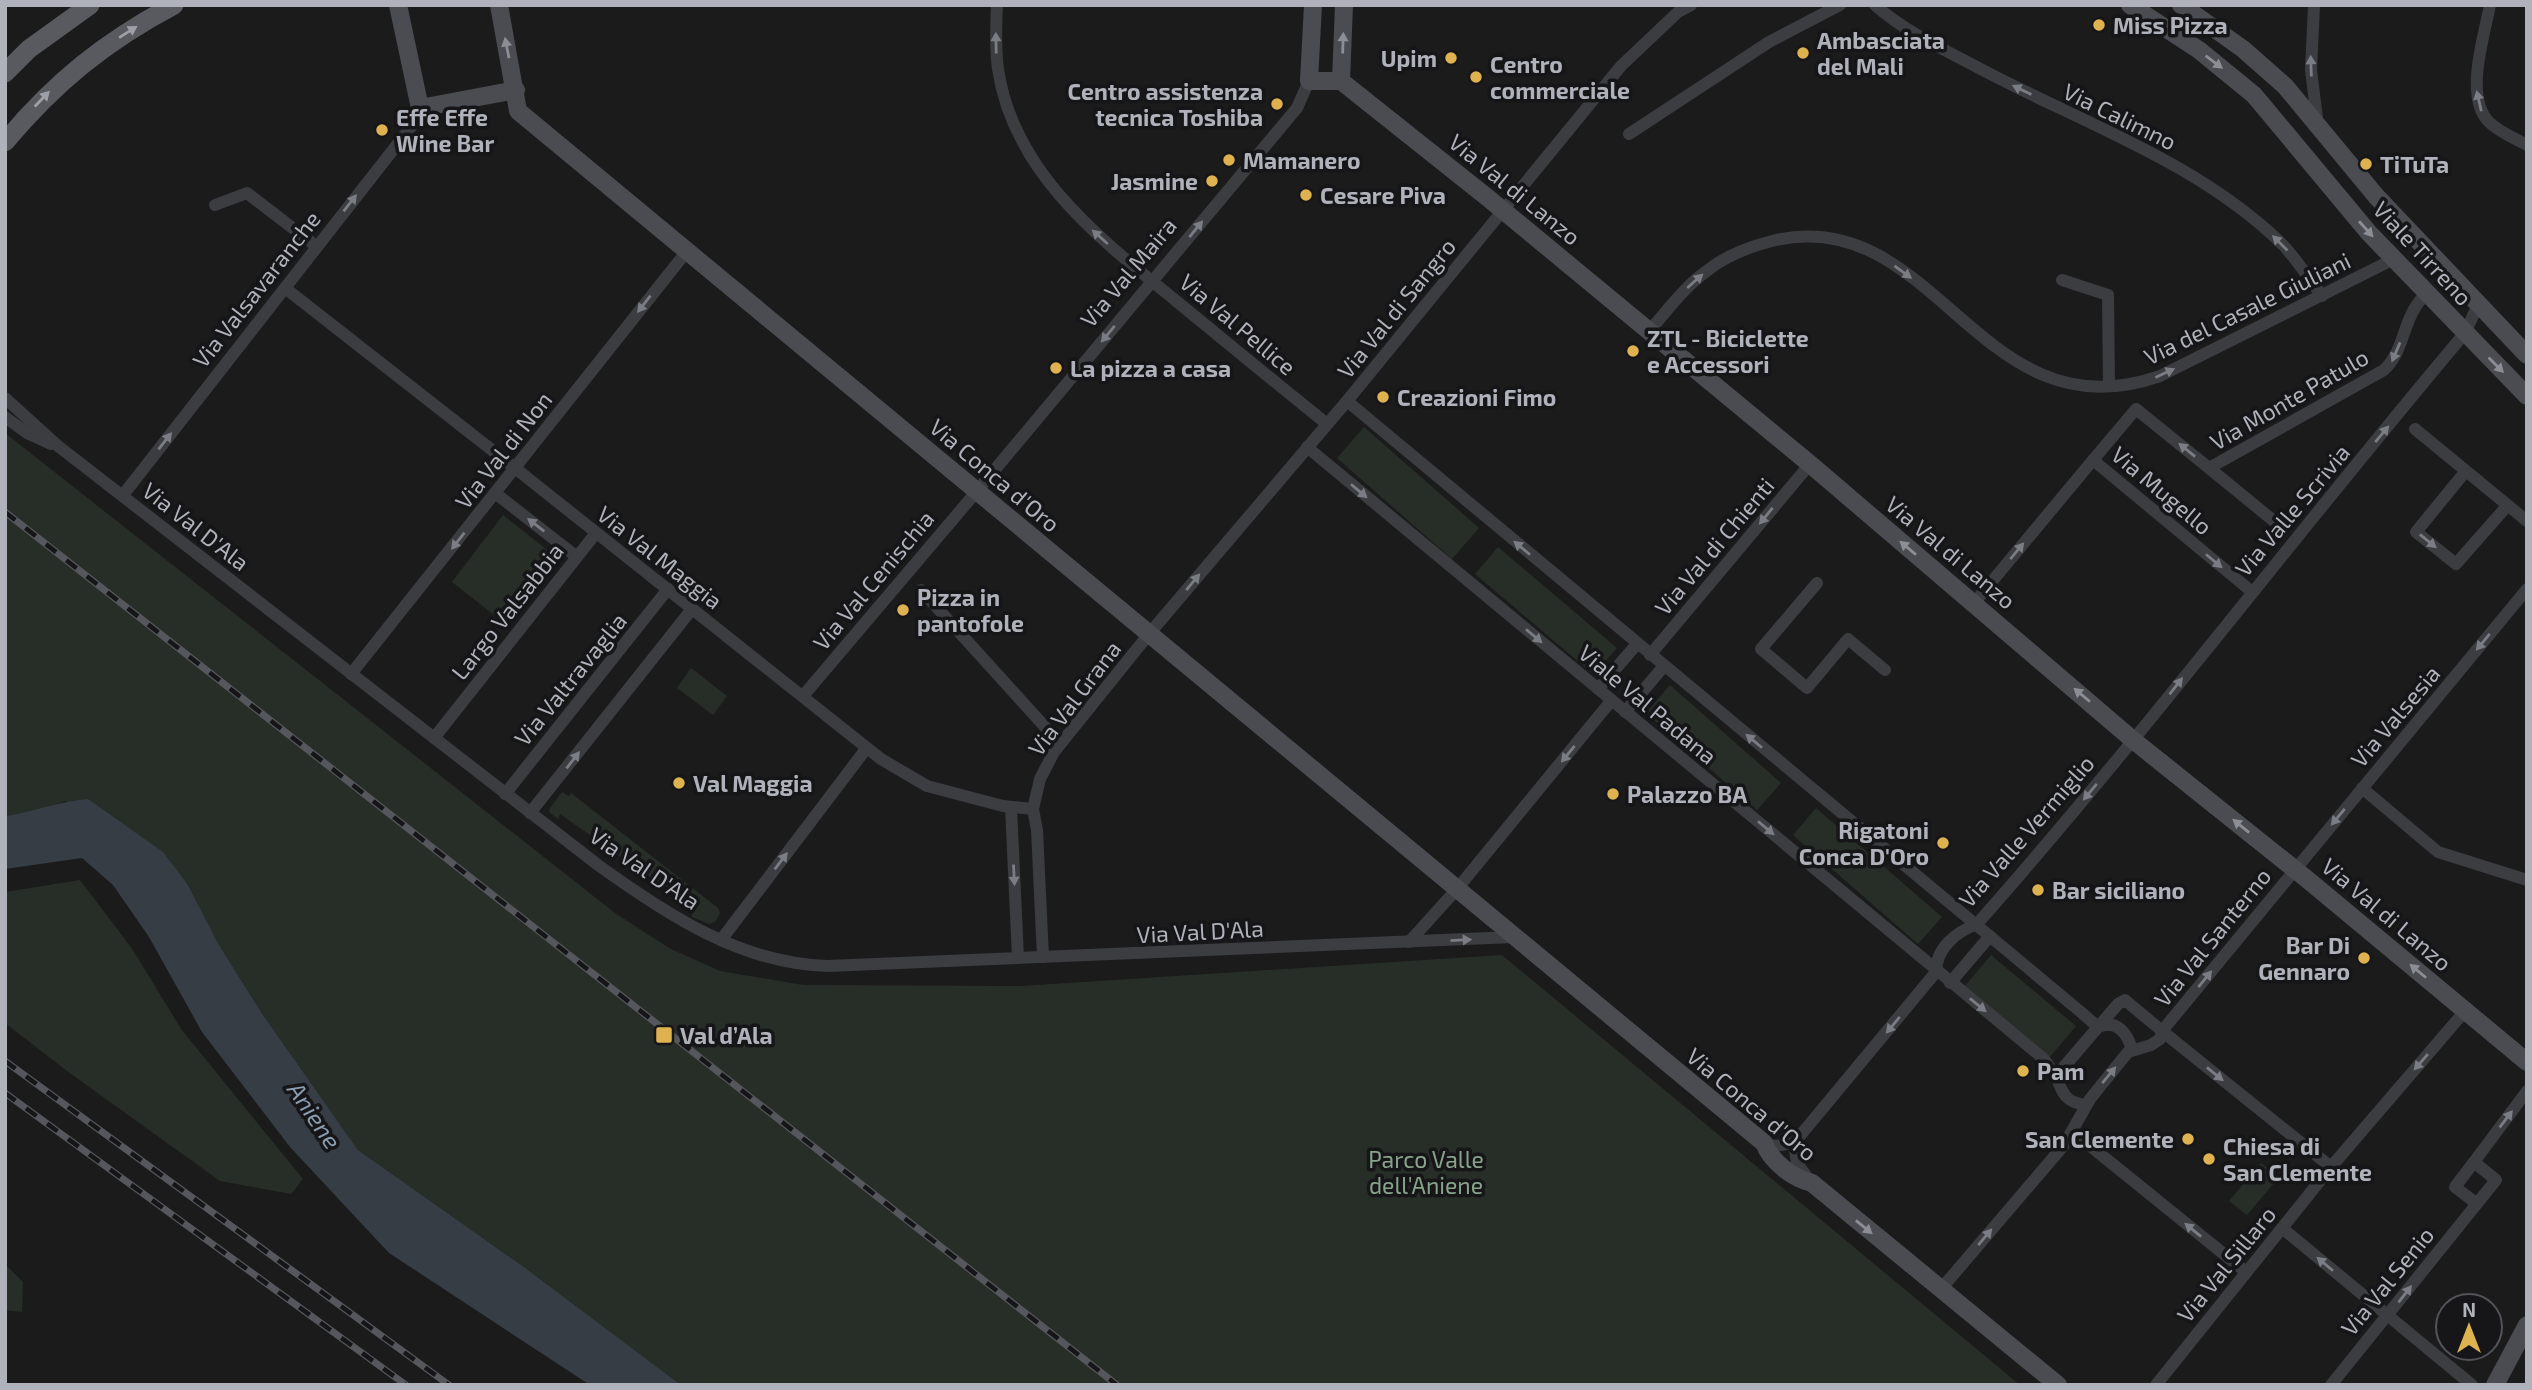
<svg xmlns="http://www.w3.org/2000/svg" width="2532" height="1390" viewBox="0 0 2532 1390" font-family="'Exo 2',sans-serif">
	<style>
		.green { fill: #272e28 }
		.water { fill: #363d44 }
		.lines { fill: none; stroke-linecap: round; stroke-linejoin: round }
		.street { stroke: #3c3d41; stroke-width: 12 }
		.secondary { stroke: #4a4c51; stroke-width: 18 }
		.primary { stroke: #585a60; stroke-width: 19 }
		.rail-casing { stroke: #55575c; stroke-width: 7 }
		.rail { stroke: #161618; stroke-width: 4.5; stroke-dasharray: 13; stroke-linecap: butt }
		.oneway { fill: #9ea0a8 }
		.oneway2 { fill: #7b7d84 }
		.oneway3 { fill: #8c8e95 }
		.poi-dot { fill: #dfb250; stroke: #161618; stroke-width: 2.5 }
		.labels { text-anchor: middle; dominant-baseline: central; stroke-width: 7; stroke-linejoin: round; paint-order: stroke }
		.poi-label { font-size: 23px; font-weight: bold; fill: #afb2ba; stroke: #161618; text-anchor: start }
		.street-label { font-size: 23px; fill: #afb2ba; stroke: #161618 }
		.park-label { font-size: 23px; fill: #88a38a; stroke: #161618 }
		.water-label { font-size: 24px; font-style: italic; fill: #8a9eb1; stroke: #161618 }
	</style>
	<rect width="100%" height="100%" fill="#1b1b1c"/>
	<g class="green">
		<polygon points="1364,427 1479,528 1452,559 1337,458"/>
		<polygon points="5,433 615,913 669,948 720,971 803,985 1022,986 1502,955 2020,1385 681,1385 524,1267 358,1150 261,1012 219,945 188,885 66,801 29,813 5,816"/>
		<polygon points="503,515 555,556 503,622 452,582"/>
		<polygon points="1498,547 1617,648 1594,675 1475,574"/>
		<polygon points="691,668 727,696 713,715 677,688"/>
		<polygon points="1670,685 1781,783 1757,810 1646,713"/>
		<polygon points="562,792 569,796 571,793 718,908 720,913 715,922 709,924 692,917 692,907 560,814 558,819 549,812 550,808"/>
		<polygon points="1816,808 1942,917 1918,944 1793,835"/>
		<polygon points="80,880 133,950 181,1029 303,1179 291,1194 220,1181 67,1071 5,1023 5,892"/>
		<polygon points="1991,955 2076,1026 2050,1057 1965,986"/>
		<polygon points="2261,1163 2279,1177 2247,1215 2229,1201"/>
		<polygon points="6,1265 23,1282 22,1312 5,1310"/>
	</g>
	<path class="water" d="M88,799L163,852L188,885L219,945L261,1012L358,1150L524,1267L681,1385H590L389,1253L290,1147L202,1032L149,937L113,885L82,858L5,869V816C34,812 59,801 88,799Z"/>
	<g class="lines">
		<g class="street">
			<path d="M997,5C996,26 995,48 998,69C1013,172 1099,238 1175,300C1225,341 1276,383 1327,424"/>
			<path d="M1875,5C1904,31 1941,48 1975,66C2079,122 2198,161 2283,245C2298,261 2309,279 2322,296"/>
			<polyline points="2314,5 2311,70 2318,126"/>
			<path d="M2490,5C2484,37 2464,97 2489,122C2499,132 2514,138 2527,145"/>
			<polyline points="1629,134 1769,42 1840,5"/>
			<polyline points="215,205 247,193 316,246"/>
			<polyline points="2062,280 2108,295 2109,386"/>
			<polyline points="285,288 515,468 881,759 927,786 1003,806 1033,809"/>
			<path d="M1649,331C1668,310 1685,286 1708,270C1728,254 1751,246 1776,240C1937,205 1980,439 2160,376L2394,259"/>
			<path d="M5,398L58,446L598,865C666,914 741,964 828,966L1513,937"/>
			<path d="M1347,401L2082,1013L2098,1027C2117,1019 2127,1033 2132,1049"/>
			<polyline points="5,417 27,433 51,444"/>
			<polyline points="2415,429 2527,521"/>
			<polyline points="1307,447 2044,1059 2056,1076"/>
			<path d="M2093,460L2136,409L2209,468L2384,370C2407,348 2401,317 2427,293"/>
			<polyline points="2209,468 2280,526"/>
			<polyline points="2465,472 2416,532 2456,564 2507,506"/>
			<polyline points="495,493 577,557"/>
			<polyline points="123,495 414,123 420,108"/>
			<polyline points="1817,583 1761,649 1807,688 1848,639 1885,670"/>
			<polyline points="921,590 1046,728 1062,742"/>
			<polyline points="1974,603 2093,460 2251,591"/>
			<polyline points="1650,655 1810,464"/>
			<polyline points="351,674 687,251"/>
			<polyline points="1598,689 1637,644"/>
			<polyline points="803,696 977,491 1297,108 1309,81"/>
			<polyline points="1625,712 1664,666"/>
			<polyline points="434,738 596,533"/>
			<polyline points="2362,788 2438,852 2527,880"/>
			<polyline points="505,794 668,589"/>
			<polyline points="1011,807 1018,958"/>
			<polyline points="530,813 692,609"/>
			<polyline points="721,940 866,749"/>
			<polyline points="1409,942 1457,889 1611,701"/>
			<polyline points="1043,957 1037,830 1033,809 1040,779 1054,752 1149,634 1347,401 1621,66 1678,12 1691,5"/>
			<polyline points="1950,983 1990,936"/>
			<polyline points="2073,1132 2246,1272"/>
			<path d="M1764,1143L1775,1146L1794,1143L1936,972C1936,948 1956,932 1977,924C2146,733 2300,528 2465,333L2478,305"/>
			<polyline points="1794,1143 1797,1163 1809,1180"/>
			<polyline points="2474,1162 2455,1187 2476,1203"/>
			<polyline points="2331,1167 2162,1031 2527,589"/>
			<polyline points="2282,1228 2472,1385"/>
			<path d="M1941,1289L2064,1145L2090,1099L2128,1052L2151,1045L2160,1039L2162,1031L2125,1000L2118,1004L2056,1076C2062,1093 2066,1103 2086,1105"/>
			<polyline points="2156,1385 2331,1167 2465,1011"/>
			<polyline points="2331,1385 2496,1180 2474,1162 2527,1091"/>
		</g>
		<g class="secondary">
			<polyline points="398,5 420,108 516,90"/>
			<path d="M499,5L518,111L1764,1143C1771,1162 1793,1178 1812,1183L2058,1385"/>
			<polyline points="1313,5 1309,81 1341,81"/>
			<polyline points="2130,5 2199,50 2254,95 2369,233 2527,396"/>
			<polyline points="2181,5 2243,49 2285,86 2376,196 2527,355"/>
			<polyline points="1341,81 1488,198 1810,464 2133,740 2308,880 2527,1062"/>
			<polyline points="1341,81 1344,5"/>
			<polyline points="2495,1385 2527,1325"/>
		</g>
		<g class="primary">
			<polyline points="5,73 29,49 90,5"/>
			<path d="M5,142C55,82 106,41 174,5"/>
		</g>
		<defs>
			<g id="rail">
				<polyline points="5,512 1117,1385"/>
				<polyline points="5,1061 449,1385"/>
				<polyline points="5,1093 406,1385"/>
			</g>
		</defs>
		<use href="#rail" class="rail-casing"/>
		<use href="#rail" class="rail"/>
	</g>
	<defs><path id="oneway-solid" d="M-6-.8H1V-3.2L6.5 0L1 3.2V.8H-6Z" transform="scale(1.75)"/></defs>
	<g class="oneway">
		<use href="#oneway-solid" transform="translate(128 32) rotate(-32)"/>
		<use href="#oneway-solid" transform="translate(42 99) rotate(-46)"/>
	</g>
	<g class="oneway2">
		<use href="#oneway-solid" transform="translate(996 43) rotate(-91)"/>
		<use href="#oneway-solid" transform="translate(2311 66) rotate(-92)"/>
		<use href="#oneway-solid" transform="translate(2022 90) rotate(-154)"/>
		<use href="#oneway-solid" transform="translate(2479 101) rotate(-103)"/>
		<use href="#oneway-solid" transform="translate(350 203) rotate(-52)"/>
		<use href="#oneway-solid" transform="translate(1196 229) rotate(-51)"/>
		<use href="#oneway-solid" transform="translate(1100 237) rotate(-138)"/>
		<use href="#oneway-solid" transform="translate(2280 243) rotate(-135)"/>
		<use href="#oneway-solid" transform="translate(1903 272) rotate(36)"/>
		<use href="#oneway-solid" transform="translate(1695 281) rotate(-42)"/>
		<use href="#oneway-solid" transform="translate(644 304) rotate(128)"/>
		<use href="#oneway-solid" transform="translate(1108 334) rotate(130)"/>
		<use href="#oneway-solid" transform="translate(2396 352) rotate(113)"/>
		<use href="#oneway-solid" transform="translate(2165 373) rotate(-25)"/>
		<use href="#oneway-solid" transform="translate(2382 434) rotate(-50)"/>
		<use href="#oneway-solid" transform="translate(165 441) rotate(-52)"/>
		<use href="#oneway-solid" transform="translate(2187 450) rotate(-141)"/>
		<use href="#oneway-solid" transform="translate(1359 491) rotate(40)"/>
		<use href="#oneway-solid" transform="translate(1766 516) rotate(129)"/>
		<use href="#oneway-solid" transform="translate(536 525) rotate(-142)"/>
		<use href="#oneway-solid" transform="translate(458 541) rotate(128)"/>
		<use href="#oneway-solid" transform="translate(2428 541) rotate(39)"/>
		<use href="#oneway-solid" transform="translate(1522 548) rotate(-140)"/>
		<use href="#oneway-solid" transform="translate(2017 551) rotate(-50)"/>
		<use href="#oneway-solid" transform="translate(2214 561) rotate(40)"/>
		<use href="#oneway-solid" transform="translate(1193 582) rotate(-50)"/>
		<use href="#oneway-solid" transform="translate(1534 636) rotate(40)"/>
		<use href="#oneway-solid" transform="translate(2483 642) rotate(130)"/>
		<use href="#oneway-solid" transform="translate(2176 686) rotate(-52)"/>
		<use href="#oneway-solid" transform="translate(1754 741) rotate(-140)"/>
		<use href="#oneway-solid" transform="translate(1568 754) rotate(129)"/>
		<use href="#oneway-solid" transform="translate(573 760) rotate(-52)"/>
		<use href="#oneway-solid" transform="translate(2090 792) rotate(130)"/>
		<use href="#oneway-solid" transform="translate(2338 817) rotate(130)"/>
		<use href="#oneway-solid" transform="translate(1766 828) rotate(40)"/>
		<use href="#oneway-solid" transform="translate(781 861) rotate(-53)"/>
		<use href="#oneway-solid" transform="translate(1014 875) rotate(87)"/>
		<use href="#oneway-solid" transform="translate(1461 940) rotate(-3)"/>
		<use href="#oneway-solid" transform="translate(2205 979) rotate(-51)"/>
		<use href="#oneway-solid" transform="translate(1978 1005) rotate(39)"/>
		<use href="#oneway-solid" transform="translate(1893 1025) rotate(130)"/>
		<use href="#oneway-solid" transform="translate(2421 1062) rotate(131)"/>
		<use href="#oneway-solid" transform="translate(2215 1074) rotate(39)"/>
		<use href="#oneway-solid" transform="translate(2109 1075) rotate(-50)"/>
		<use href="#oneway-solid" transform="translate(2506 1119) rotate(-53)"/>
		<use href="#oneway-solid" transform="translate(2193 1230) rotate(-141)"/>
		<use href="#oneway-solid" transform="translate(1985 1237) rotate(-50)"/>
		<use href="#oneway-solid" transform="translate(2325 1264) rotate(-140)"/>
		<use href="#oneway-solid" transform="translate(2405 1294) rotate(-52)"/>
	</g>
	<g class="oneway3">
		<use href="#oneway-solid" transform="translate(1343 43) rotate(-88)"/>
		<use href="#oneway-solid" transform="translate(507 48) rotate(-101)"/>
		<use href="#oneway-solid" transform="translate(2214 62) rotate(37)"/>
		<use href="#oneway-solid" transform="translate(2366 229) rotate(48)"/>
		<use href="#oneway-solid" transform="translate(2496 365) rotate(45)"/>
		<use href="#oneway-solid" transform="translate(1908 548) rotate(-140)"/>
		<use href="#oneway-solid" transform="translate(2082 695) rotate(-140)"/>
		<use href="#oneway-solid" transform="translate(2241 826) rotate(-141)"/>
		<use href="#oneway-solid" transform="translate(2418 971) rotate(-140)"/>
		<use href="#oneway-solid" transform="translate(1864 1227) rotate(39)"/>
	</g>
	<g class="poi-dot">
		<circle cx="2099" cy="25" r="7"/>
		<circle cx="1803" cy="53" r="7"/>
		<circle cx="1451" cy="58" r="7"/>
		<circle cx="1476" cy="77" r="7"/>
		<circle cx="1277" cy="104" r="7"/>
		<circle cx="382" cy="130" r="7"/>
		<circle cx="1229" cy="160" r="7"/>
		<circle cx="2366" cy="164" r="7"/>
		<circle cx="1212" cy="181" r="7"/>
		<circle cx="1306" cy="195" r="7"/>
		<circle cx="1633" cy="351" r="7"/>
		<circle cx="1056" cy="368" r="7"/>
		<circle cx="1383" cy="397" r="7"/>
		<circle cx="903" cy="610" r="7"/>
		<circle cx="679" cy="783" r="7"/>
		<circle cx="1613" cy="794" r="7"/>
		<circle cx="1943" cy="843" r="7"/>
		<circle cx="2038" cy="890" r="7"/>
		<circle cx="2364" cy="958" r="7"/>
		<rect x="655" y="1026" width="18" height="18" rx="3.5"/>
		<circle cx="2023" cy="1071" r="7"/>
		<circle cx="2188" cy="1139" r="7"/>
		<circle cx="2209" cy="1159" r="7"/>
	</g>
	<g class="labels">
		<g class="poi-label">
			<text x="2113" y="25">Miss Pizza</text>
			<text x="1817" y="40">Ambasciata<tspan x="1817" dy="26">del Mali</tspan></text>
			<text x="1437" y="58" text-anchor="end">Upim</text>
			<text x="1490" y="64">Centro<tspan x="1490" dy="26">commerciale</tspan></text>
			<text x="1263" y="91" text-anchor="end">Centro assistenza<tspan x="1263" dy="26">tecnica Toshiba</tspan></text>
			<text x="396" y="117">Effe Effe<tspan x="396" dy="26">Wine Bar</tspan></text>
			<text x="1243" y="160">Mamanero</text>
			<text x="2380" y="164">TiTuTa</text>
			<text x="1198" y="181" text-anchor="end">Jasmine</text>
			<text x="1320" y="195">Cesare Piva</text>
			<text x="1647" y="338">ZTL - Biciclette<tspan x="1647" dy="26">e Accessori</tspan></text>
			<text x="1070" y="368">La pizza a casa</text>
			<text x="1397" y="397">Creazioni Fimo</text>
			<text x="917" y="597">Pizza in<tspan x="917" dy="26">pantofole</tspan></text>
			<text x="693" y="783">Val Maggia</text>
			<text x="1627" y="794">Palazzo BA</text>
			<text x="1929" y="830" text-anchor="end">Rigatoni<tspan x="1929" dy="26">Conca D'Oro</tspan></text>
			<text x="2052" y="890">Bar siciliano</text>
			<text x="2350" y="945" text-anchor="end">Bar Di<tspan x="2350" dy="26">Gennaro</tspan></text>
			<text x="680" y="1035">Val d’Ala</text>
			<text x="2037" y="1071">Pam</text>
			<text x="2174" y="1139" text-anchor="end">San Clemente</text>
			<text x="2223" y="1146">Chiesa di<tspan x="2223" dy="26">San Clemente</tspan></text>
		</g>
		<g class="street-label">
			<text transform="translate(2120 116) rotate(26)">Via Calimno</text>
			<text transform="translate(1515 189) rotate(39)">Via Val di Lanzo</text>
			<text transform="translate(2423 253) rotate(47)">Viale Tirreno</text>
			<text transform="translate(1128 272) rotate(-50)">Via Val Maira</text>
			<text transform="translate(256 289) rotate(-52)">Via Valsavaranche</text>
			<text transform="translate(1396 308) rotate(-51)">Via Val di Sangro</text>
			<text transform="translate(2247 308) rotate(-26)">Via del Casale Giuliani</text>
			<text transform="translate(1238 324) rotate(40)">Via Val Pellice</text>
			<text transform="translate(2289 399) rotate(-30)">Via Monte Patulo</text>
			<text transform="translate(503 450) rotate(-52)">Via Val di Non</text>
			<text transform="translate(995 475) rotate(40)">Via Conca d'Oro</text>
			<text transform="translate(2162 490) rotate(40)">Via Mugello</text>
			<text transform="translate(2292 510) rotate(-50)">Via Valle Scrivia</text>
			<text transform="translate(196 526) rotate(38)">Via Val D'Ala</text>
			<text transform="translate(1714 546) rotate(-50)">Via Val di Chienti</text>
			<text transform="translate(1951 552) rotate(40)">Via Val di Lanzo</text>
			<text transform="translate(660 557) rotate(38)">Via Val Maggia</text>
			<text transform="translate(873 580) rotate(-50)">Via Val Cenischia</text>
			<text transform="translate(507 611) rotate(-52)">Largo Valsabbia</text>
			<text transform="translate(570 679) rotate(-51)">Via Valtravaglia</text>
			<text transform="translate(1074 698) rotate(-53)">Via Val Grana</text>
			<text transform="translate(1648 704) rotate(40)">Viale Val Padana</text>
			<text transform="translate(2395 716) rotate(-50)">Via Valsesia</text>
			<text transform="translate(2026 831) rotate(-49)">Via Valle Vermiglio</text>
			<text transform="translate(645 868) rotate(34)">Via Val D'Ala</text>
			<text transform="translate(2387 914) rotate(40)">Via Val di Lanzo</text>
			<text transform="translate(1200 931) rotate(-3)">Via Val D'Ala</text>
			<text transform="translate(2212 937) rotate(-51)">Via Val Santerno</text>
			<text transform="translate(1752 1104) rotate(40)">Via Conca d'Oro</text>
			<text transform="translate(2226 1264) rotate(-51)">Via Val Sillaro</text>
			<text transform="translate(2387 1281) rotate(-51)">Via Val Senio</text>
		</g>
		<g class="park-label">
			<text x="1426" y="1159">Parco Valle<tspan x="1426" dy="26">dell'Aniene</tspan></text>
		</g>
		<g class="water-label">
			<text transform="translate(315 1115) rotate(56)">Aniene</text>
		</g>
	</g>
	<rect width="2532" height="1390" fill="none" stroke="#afb2ba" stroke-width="14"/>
	<g transform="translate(2469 1327)"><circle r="33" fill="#161618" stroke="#535459" stroke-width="2"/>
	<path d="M0-5L12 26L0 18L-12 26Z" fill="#dfb250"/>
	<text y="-10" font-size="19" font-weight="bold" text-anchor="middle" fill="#afb2ba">N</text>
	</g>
</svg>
